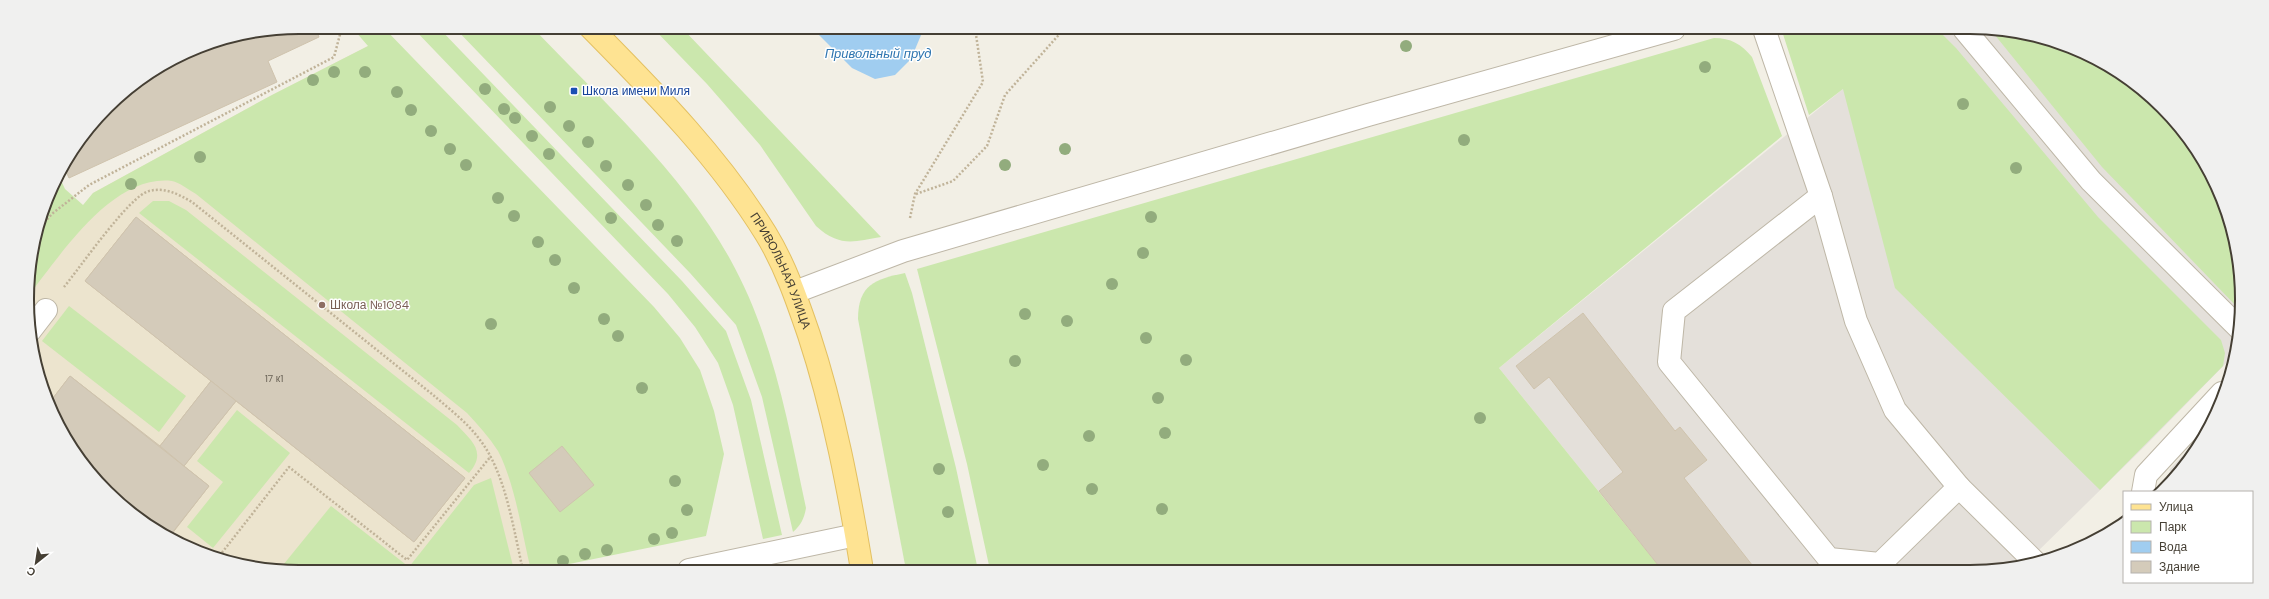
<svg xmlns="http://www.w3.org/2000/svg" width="2269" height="599" viewBox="0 0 2269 599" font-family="'DM Sans',sans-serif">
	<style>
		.industrial { fill: #e4e0da }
		.education { fill: #ece4ce }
		.green { fill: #cbe7ad }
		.water { fill: #a0cdf0 }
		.building { fill: #d4cbba; stroke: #cfc3ad }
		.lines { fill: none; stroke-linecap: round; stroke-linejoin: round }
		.minor-casing { stroke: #beb7a7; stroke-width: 24 }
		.major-casing { stroke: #e3c062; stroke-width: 24 }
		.path { stroke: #c0b399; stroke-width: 2.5; stroke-dasharray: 2 2; stroke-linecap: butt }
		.minor { stroke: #fff; stroke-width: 22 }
		.major { stroke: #fee392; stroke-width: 22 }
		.tree { fill: #92ac7d }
		.transit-dot { fill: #1a4fb4; stroke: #fff; stroke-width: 1.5 }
		.education-dot { fill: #8d6e63; stroke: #fff; stroke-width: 1.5 }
		.labels { text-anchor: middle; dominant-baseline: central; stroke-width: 3; stroke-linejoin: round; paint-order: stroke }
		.number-label { font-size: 10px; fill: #696256 }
		.transit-label { font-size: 12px; fill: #164399; stroke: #fff; text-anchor: start }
		.street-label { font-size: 12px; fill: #453f34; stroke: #fff }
		.education-label { font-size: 12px; fill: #785e54; stroke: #fff; text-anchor: start }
		.water-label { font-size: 13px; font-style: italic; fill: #2e75b0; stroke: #fff }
		.rim { fill: none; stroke: #453f34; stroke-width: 2 }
	</style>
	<rect width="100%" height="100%" fill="#f2efe5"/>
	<g class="industrial">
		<polygon points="1827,29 2005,29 2057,42 2106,64 2149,95 2186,134 2214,179 2233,229 2241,282 2240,335 2234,355 2147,444 2025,564 2005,570 1662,570 1499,368 1843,89"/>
		<polygon points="2204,434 2175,475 2169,470"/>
	</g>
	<polygon class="education" points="368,46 540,570 264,570 212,557 163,536 83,466 41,387 29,335 28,281 93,193 272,95"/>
	<g class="green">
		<path d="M356,27H383L654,307L680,338L700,370L714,411L724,454L706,536L540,570H531C522,534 515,483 498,451C489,437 478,425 467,413L196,194C189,190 179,182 172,181C112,174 61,255 28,296C27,261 39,204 58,174L65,189L83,205L93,193L272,95L368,46L355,31Z"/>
		<polygon points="412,27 438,27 682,281 726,331 751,400 782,535 763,539 733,405 718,363 695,327 668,294"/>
		<path d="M454,27H532C599,97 684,175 730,259C773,336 788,423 806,508C804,519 801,525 793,532L762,397L736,325L690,273Z"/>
		<path d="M652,27L682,28L881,237C853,242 839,247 816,226L760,145L707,84Z"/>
		<polygon points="1783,29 1937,29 1956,48 2098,217 2221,340 2225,353 2223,366 2100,490 1895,288 1843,89 1809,115 1782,31"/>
		<path d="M1990,29C2021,29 2052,39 2080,52C2182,98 2244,198 2240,310L2102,167Z"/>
		<path d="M1714,38C1731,38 1741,44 1752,57L1782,136L1499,368L1662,570H990L967,464L917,269Z"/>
		<path d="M153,201H169L186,210L457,425C472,441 487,452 469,473L139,213Z"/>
		<path d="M905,273L912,293L956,468L978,570H906L858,319C858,285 875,279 905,273Z"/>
		<polygon points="69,306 186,396 159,432 42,341"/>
		<polygon points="237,410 290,453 213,548 187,527 223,482 197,461"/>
		<polygon points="491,478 514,570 279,570 331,506 409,567 474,485"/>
	</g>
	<polygon class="water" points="812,28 924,28 911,59 895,75 875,79 852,68"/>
	<g class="building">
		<polygon points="300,27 315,27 319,37 268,61 277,82 69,178 63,165 83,134 120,95 195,48 247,32"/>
		<polygon points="136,217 465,478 414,542 236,401 184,466 209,486 171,535 182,544 163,536 120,505 83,466 50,402 70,376 160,446 211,381 85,281"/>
		<polygon points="136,217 465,478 414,542 85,281"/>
		<polygon points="1583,313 1675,431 1680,427 1707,460 1684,478 1756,570 1662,570 1599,491 1623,472 1549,377 1534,389 1516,366"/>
		<polygon points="70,376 209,486 168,538 120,505 83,466 50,402"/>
		<polygon points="211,381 236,401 184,466 160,446"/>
		<polygon points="562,446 594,485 560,512 529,473"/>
	</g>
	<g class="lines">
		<defs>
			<g id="minor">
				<polyline points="1764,29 1821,196 1856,321 1895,410 1959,487 2034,561"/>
				<polyline points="1964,29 2091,181 2240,329"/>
				<polyline points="1821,196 1674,311 1669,362 1829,559 1880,564 1959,487"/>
				<polyline points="795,292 903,251 1368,115 1674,29"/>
				<polyline points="29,332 46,310"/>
				<polyline points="2143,492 2146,475 2222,393"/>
				<polyline points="689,570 856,535"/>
			</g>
			<g id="major">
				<path id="s1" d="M590,27C654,92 718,156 766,234C785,265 797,300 809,335C834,411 849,491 862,570"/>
			</g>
		</defs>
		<use href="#minor" class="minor-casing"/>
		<use href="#major" class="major-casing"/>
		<g class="path">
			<polyline points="916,194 953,181 987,146 1005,95 1065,28"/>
			<polyline points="910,218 915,194 983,82 975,28"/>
			<polyline points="36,231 53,213 89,185 334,57 342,27"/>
			<path d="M64,287C79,269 130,195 149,191C165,187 178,194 192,202L432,394C448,408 467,422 480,440C506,474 513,528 523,570"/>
			<polyline points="217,559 289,467 407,560 491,456"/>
		</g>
		<use href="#minor" class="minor"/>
		<use href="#major" class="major"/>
	</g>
	<g class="tree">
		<circle cx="1406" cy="46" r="6"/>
		<circle cx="1705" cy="67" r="6"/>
		<circle cx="334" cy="72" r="6"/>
		<circle cx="365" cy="72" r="6"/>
		<circle cx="313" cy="80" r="6"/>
		<circle cx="485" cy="89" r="6"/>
		<circle cx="397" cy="92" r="6"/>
		<circle cx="1963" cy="104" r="6"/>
		<circle cx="550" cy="107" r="6"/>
		<circle cx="504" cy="109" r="6"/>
		<circle cx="411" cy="110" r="6"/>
		<circle cx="515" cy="118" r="6"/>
		<circle cx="569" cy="126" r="6"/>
		<circle cx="431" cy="131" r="6"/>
		<circle cx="532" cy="136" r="6"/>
		<circle cx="1464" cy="140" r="6"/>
		<circle cx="588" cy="142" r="6"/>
		<circle cx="450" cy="149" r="6"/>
		<circle cx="1065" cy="149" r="6"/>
		<circle cx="549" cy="154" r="6"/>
		<circle cx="200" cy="157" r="6"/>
		<circle cx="466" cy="165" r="6"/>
		<circle cx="1005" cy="165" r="6"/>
		<circle cx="606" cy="166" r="6"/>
		<circle cx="2016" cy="168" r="6"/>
		<circle cx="131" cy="184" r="6"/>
		<circle cx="628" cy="185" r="6"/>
		<circle cx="498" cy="198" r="6"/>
		<circle cx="646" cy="205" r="6"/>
		<circle cx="514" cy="216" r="6"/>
		<circle cx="1151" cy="217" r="6"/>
		<circle cx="611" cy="218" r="6"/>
		<circle cx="658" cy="225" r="6"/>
		<circle cx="677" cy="241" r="6"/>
		<circle cx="538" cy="242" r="6"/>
		<circle cx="1143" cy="253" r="6"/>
		<circle cx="555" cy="260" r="6"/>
		<circle cx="1112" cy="284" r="6"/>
		<circle cx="574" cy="288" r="6"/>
		<circle cx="1025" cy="314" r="6"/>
		<circle cx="604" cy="319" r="6"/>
		<circle cx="1067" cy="321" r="6"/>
		<circle cx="491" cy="324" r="6"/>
		<circle cx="618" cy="336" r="6"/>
		<circle cx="1146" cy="338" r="6"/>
		<circle cx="1186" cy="360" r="6"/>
		<circle cx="1015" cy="361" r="6"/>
		<circle cx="642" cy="388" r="6"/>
		<circle cx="1158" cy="398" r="6"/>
		<circle cx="1480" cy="418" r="6"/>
		<circle cx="1165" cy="433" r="6"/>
		<circle cx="1089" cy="436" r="6"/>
		<circle cx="1043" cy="465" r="6"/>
		<circle cx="939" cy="469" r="6"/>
		<circle cx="675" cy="481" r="6"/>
		<circle cx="1092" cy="489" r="6"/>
		<circle cx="1162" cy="509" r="6"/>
		<circle cx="687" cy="510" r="6"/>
		<circle cx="948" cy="512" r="6"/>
		<circle cx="672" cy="533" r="6"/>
		<circle cx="654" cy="539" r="6"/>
		<circle cx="607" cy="550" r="6"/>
		<circle cx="585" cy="554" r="6"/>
		<circle cx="563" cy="561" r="6"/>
	</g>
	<rect class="transit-dot" x="570" y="87" width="8" height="8" rx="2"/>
	<circle class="education-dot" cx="322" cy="305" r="4"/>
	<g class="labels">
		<g class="number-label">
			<text x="274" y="378">17 к1</text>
		</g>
		<g class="transit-label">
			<text x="582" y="91">Школа имени Миля</text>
		</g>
		<g class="street-label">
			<text stroke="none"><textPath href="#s1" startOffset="312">ПРИВОЛЬНАЯ УЛИЦА</textPath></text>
		</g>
		<g class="education-label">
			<text x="330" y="305">Школа №1084</text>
		</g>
		<g class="water-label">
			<text x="878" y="53">Привольный пруд</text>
		</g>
	</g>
	<path d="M0 0H2269V599H0ZM299 34H1970A265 265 0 0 1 2235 299V300A265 265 0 0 1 1970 565H299A265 265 0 0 1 34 300V299A265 265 0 0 1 299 34Z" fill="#f0f0ef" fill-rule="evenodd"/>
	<path class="rim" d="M299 34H1970A265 265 0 0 1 2235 299V300A265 265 0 0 1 1970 565H299A265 265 0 0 1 34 300V299A265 265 0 0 1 299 34Z"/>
	<rect x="2123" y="491" width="130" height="92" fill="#ffffff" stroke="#b5b2ae"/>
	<rect x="2131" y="504" width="20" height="6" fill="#fee392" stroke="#b5b2ae"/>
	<text x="2159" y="511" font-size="12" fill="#453f34">Улица</text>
	<rect x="2131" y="521" width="20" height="12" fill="#cbe7ad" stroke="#b5b2ae"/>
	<text x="2159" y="531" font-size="12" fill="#453f34">Парк</text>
	<rect x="2131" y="541" width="20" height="12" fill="#a0cdf0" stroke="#b5b2ae"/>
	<text x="2159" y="551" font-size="12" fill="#453f34">Вода</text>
	<rect x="2131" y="561" width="20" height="12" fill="#d4cbba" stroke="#b5b2ae"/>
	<text x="2159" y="571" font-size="12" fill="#453f34">Здание</text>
	<g transform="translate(36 563) rotate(210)" stroke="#ffffff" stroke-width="3" paint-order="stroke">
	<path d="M0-3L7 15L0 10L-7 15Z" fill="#453f34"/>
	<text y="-6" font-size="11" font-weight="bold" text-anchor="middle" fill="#453f34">С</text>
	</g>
</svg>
